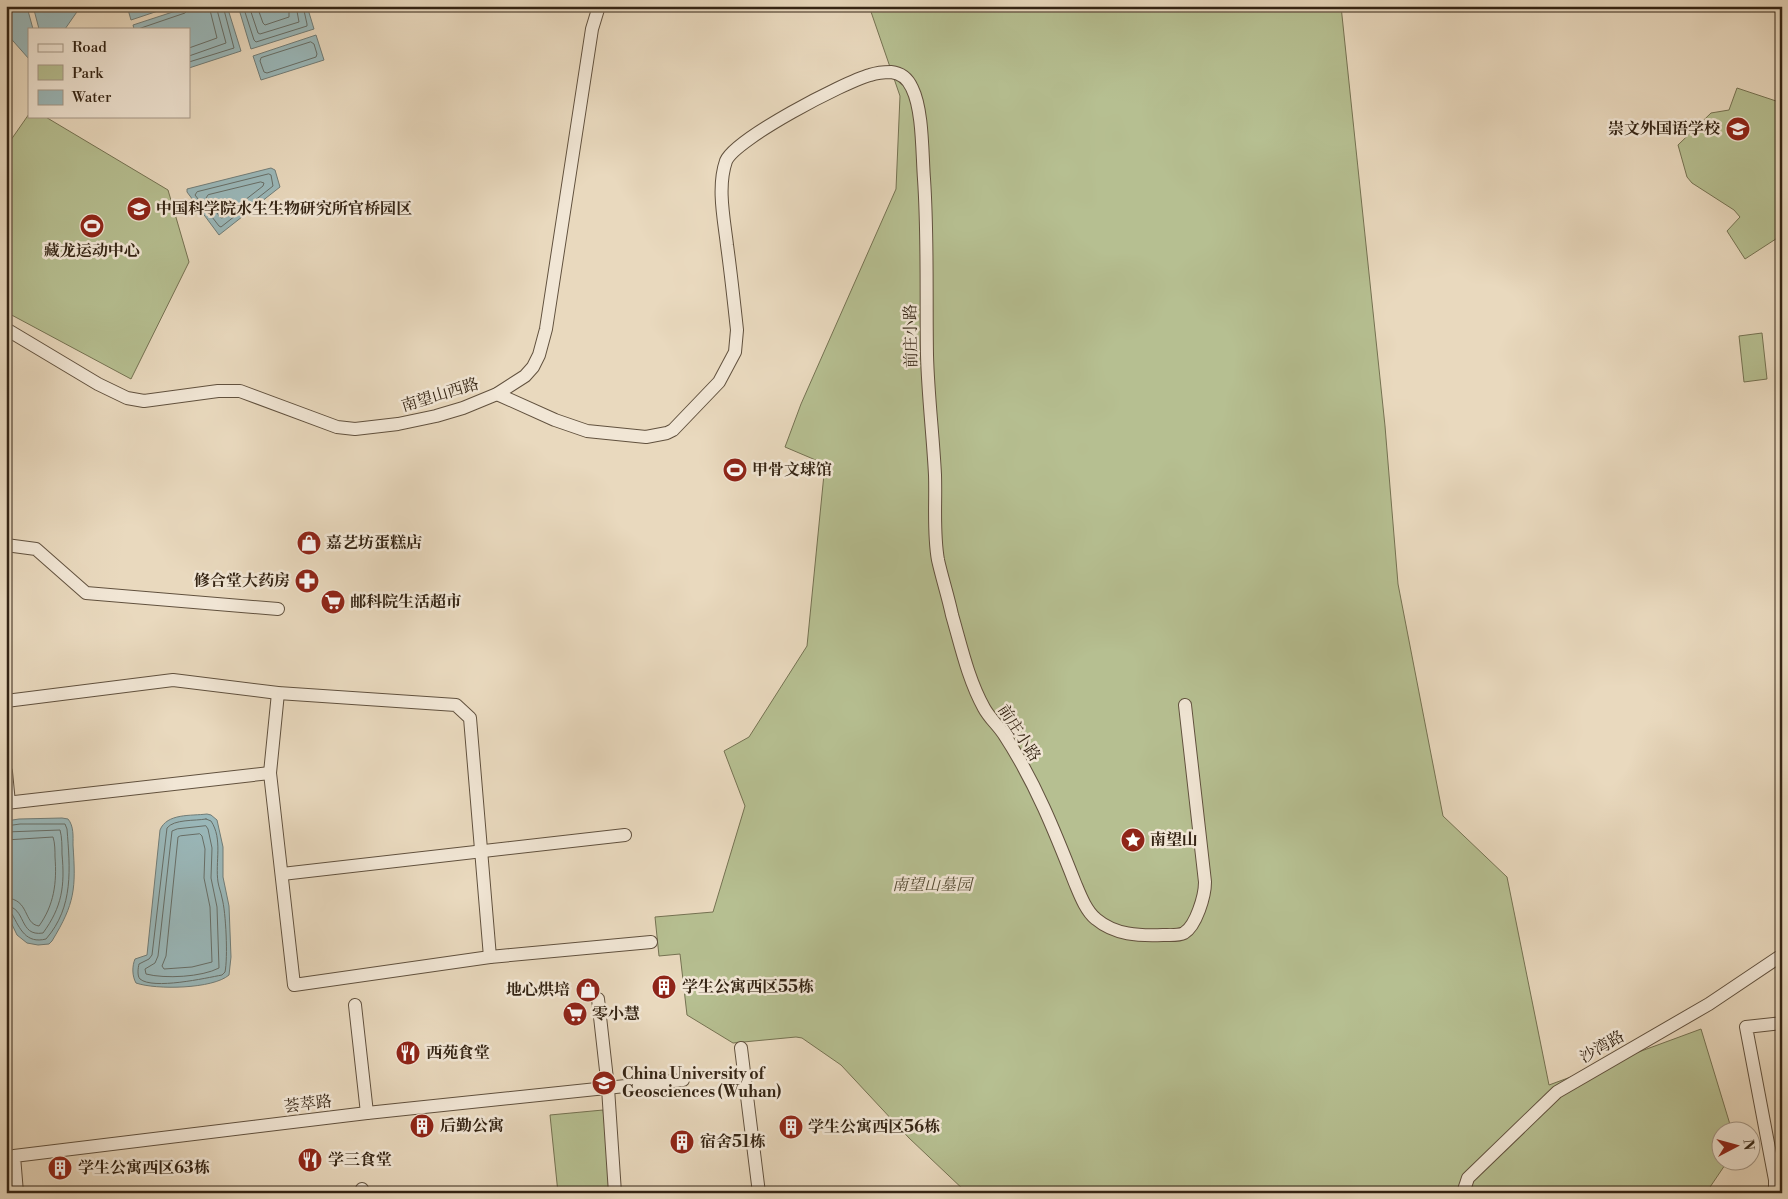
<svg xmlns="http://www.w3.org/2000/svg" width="1788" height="1199" viewBox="0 0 1788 1199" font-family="'Libre Bodoni','Noto Serif SC',serif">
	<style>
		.green { fill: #b6bf91; stroke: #757252 }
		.water { fill: #9ab8ba; stroke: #717d78 }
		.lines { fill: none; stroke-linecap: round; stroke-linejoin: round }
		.shore { stroke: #676e67; stroke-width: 1 }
		.minor-casing { stroke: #61513e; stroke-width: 14 }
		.minor { stroke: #f1e6d5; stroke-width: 12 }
		.labels { text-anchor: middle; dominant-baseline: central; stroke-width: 5; stroke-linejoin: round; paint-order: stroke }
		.poi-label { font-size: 16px; font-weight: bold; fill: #342414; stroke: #f1e6d5; text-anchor: start }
		.street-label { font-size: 16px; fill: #342414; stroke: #f1e6d5 }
		.park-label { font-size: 16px; font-style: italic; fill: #544b33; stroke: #f1e6d5 }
	</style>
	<rect width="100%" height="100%" fill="#e9d9be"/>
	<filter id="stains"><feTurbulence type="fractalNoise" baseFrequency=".004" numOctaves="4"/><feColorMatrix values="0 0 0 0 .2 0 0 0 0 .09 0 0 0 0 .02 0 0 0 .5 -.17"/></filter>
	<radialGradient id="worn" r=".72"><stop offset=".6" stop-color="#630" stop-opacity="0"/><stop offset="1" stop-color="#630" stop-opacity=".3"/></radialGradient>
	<g class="green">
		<polygon points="869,6 1341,6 1385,426 1398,584 1443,816 1507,877 1549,1085 1701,1029 1732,1131 1720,1132 1720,1162 1727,1162 1706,1193 967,1193 909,1138 841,1065 802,1038 796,1037 733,1043 687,1015 680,954 659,956 655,917 713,912 745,806 724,751 749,737 807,646 825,464 785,447 801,404 896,189 900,96"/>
		<polygon points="1737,88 1782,103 1782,235 1745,259 1727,231 1740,217 1734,210 1692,183 1687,177 1678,145 1711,113 1729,110"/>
		<polygon points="29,114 29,116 44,116 168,190 189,262 131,379 6,312 6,147"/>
		<polygon points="1762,333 1767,379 1744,382 1739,336"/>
		<polygon points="603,1110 612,1193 558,1193 550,1115"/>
	</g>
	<g class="water">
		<polygon points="33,6 81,6 65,29 39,29"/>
		<polygon points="127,6 173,6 131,20"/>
		<polygon points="191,6 227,6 241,51 189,68 189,29 134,29 133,25"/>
		<polygon points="238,6 307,6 314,29 251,49"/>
		<polygon points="27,7 33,29 29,29 29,59 6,33 6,14"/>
		<polygon points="316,35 324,60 261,80 253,56"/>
		<polygon points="271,168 275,170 280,187 219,235 187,192 187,189"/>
		<path d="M207,814L211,815L217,820L223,847V877L229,906L231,957L229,975C213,989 156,990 136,983C132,976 132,966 135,959L147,955L160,830C167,813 191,816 207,814Z"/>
		<path d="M62,818L68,819C74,826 73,837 73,845C76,889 75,903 52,941L49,944L38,945L27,943L17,935L7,914L6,821L19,819Z"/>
	</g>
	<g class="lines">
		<g class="shore">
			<polyline points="243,6 254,40 256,42 307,26 307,24 303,6"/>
			<polyline points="249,6 258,33 260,34 299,22 296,6"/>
			<polyline points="257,6 263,23 265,25 289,17 289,6"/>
			<polyline points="138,29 185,13 188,10 189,6"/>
			<polygon points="311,42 314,44 317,54 316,57 267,73 264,72 260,61 261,58"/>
			<polyline points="189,48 217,38 209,6"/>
			<polyline points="189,56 226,43 216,6"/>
			<polyline points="189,62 234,48 223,6"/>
			<polygon points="269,174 271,175 273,186 221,227 219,226 195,195 197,192"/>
			<polygon points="261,182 264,183 263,186 222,218 220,217 206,198 208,195"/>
			<path d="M206,819L211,821C223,839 215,862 218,882C219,888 221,892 222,898C226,912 228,958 225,972L222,975C206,978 153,990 140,979C137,976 138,968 139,964L149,959L152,955L167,828C174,819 195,821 206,819Z"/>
			<path d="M6,826L20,824H65L67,829C70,868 74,907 46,939C26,944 20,929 12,914L6,912"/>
			<path d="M206,826L208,829L212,848L211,878L217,907L219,968C202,977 165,979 146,974L145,969L155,963L158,956L172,831L177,829Z"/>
			<path d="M6,832L60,830C62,837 62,846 62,854C65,886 62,907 43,933C18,937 27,907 6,906"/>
			<polygon points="200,834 202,836 205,849 204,878 210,907 212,962 192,967 164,969 162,966 166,956 178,837 180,836"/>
			<path d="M6,840L53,837C55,843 55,851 55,857C57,883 54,905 39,926C23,924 30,899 6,898"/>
		</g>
		<defs>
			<g id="minor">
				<polyline points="6,329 98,384 127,398 144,401 218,391 240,391 337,427 355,429 398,424 436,416 463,408 497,394 525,376 533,367 539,355 546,329 592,29 599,6"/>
				<path d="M497,394L555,420L587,431L646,437L667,433L673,430L719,382L735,352L737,330C734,302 731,274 727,245C724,219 717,187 726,161C735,139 844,82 870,75C876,73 884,72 891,72C901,73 908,79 912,88C923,110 922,153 924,179C928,238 926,296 927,355C928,395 933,435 935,475C936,503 933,532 938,560C942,578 948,596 952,615C961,646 968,679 984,708C990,719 999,726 1005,736C1035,782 1055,832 1075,883C1080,895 1086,911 1096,919C1115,935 1139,936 1163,935C1169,935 1178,936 1184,933C1196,926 1205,896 1205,882L1185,705"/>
				<polyline points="6,545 36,549 86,593 278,609"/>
				<polyline points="278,693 270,773 294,985 490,957 651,942"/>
				<polyline points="6,701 173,680 278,693 456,705 470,718 490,957"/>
				<polyline points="6,772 9,803"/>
				<polyline points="6,803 270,773"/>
				<polyline points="282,874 625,835"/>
				<polyline points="598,999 608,1088 615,1193"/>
				<polyline points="355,1005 367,1113"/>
				<polyline points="741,1048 759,1193"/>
				<polyline points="362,1189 362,1193"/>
				<polyline points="17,1193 14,1156 367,1113 683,1080"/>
				<polyline points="1463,1193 1468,1178 1557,1092 1709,1004 1782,955"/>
				<polyline points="1775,1193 1775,1180 1746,1027 1782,1023"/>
			</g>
		</defs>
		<use href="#minor" class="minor-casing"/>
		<use href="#minor" class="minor"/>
	</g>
	<defs>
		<symbol id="school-disc" viewBox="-11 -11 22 22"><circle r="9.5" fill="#8f2418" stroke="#f1e6d5"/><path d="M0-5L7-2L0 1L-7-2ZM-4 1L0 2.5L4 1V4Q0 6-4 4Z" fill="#fff"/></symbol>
		<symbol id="university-disc" viewBox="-11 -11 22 22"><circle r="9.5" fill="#8f2418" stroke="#f1e6d5"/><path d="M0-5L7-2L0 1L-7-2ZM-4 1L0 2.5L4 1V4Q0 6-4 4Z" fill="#fff"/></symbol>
		<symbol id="stadium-disc" viewBox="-11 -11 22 22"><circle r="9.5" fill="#8f2418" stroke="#f1e6d5"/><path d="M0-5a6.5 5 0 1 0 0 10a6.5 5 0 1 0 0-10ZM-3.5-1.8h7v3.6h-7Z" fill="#fff"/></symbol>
		<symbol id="shop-disc" viewBox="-11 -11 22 22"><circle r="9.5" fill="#8f2418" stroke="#f1e6d5"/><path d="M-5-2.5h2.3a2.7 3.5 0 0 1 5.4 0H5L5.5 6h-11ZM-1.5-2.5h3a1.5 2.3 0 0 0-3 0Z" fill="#fff"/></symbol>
		<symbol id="pharmacy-disc" viewBox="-11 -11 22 22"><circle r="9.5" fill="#8f2418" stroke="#f1e6d5"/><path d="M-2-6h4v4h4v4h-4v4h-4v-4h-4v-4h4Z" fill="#fff"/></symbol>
		<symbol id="supermarket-disc" viewBox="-11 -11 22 22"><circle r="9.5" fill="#8f2418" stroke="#f1e6d5"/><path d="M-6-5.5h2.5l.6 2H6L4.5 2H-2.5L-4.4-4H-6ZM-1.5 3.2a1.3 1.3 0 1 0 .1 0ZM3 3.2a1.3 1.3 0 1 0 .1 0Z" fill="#fff"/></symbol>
		<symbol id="sight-disc" viewBox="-11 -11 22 22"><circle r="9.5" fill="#8f2418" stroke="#f1e6d5"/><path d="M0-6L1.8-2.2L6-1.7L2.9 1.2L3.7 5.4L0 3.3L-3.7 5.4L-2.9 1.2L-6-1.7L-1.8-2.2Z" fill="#fff"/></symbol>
		<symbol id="building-disc" viewBox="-11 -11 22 22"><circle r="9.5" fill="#8f2418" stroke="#f1e6d5"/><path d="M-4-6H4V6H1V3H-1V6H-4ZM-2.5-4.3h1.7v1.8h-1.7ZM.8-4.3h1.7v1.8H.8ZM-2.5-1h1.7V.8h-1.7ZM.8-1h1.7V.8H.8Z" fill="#fff"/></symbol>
		<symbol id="restaurant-disc" viewBox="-11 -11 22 22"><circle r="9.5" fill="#8f2418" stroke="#f1e6d5"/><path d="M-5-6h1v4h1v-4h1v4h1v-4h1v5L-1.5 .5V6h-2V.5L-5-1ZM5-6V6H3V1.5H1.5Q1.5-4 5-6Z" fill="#fff"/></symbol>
	</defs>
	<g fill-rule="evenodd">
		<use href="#school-disc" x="1724" y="115" width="28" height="28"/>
		<use href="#university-disc" x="125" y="195" width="28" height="28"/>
		<use href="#stadium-disc" x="78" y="212" width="28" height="28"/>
		<use href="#stadium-disc" x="721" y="456" width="28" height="28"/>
		<use href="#shop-disc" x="295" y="529" width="28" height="28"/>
		<use href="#pharmacy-disc" x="293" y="567" width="28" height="28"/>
		<use href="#supermarket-disc" x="319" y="588" width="28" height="28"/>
		<use href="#sight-disc" x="1119" y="826" width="28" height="28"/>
		<use href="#building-disc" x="650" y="973" width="28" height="28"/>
		<use href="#shop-disc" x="574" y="976" width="28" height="28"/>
		<use href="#supermarket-disc" x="561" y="1000" width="28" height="28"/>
		<use href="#restaurant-disc" x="394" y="1039" width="28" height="28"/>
		<use href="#university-disc" x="590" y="1069" width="28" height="28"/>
		<use href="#building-disc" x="408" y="1112" width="28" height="28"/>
		<use href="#building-disc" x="777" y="1113" width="28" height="28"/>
		<use href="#building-disc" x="668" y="1128" width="28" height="28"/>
		<use href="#restaurant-disc" x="296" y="1146" width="28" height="28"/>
		<use href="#building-disc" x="46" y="1154" width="28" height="28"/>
	</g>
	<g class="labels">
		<g class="poi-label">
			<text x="1720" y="129" text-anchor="end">崇文外国语学校</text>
			<text x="156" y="209">中国科学院水生生物研究所官桥园区</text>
			<text x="92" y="251" text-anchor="middle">藏龙运动中心</text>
			<text x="752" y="470">甲骨文球馆</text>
			<text x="326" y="543">嘉艺坊蛋糕店</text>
			<text x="290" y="581" text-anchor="end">修合堂大药房</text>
			<text x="350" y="602">邮科院生活超市</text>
			<text x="1150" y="840">南望山</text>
			<text x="682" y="987">学生公寓西区55栋</text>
			<text x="570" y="990" text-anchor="end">地心烘培</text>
			<text x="592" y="1014">零小慧</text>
			<text x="426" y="1053">西苑食堂</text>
			<text x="622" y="1074">China University of<tspan x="622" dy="18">Geosciences (Wuhan)</tspan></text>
			<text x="440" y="1126">后勤公寓</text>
			<text x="808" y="1127">学生公寓西区56栋</text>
			<text x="700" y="1142">宿舍51栋</text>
			<text x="328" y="1160">学三食堂</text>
			<text x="78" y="1168">学生公寓西区63栋</text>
		</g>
		<g class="street-label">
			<text transform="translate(911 336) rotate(-91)">前庄小路</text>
			<text transform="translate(440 395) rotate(-17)">南望山西路</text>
			<text transform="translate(1019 733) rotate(57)">前庄小路</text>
			<text transform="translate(1602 1047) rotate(-30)">沙湾路</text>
			<text transform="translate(308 1104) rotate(-7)">荟萃路</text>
		</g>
		<g class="park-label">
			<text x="932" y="885">南望山墓园</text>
		</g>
	</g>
	<rect width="1788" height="1199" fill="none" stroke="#e9d9be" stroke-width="25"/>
	<rect x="8" y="8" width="1773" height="1184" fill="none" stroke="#342414" stroke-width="2.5"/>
	<rect x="12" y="12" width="1763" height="1174" fill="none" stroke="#342414"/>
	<rect x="28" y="28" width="162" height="90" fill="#f1e6d5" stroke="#a59888"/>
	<rect x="38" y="44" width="25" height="8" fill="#f1e6d5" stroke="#a59888"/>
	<text x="72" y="52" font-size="15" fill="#342414">Road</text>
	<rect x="38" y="65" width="25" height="15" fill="#b6bf91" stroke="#a59888"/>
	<text x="72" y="78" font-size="15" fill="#342414">Park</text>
	<rect x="38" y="90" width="25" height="15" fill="#9ab8ba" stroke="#a59888"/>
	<text x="72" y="102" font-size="15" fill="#342414">Water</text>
	<g transform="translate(1736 1146) rotate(84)"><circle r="24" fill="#f1e6d5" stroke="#a59888"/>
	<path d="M0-4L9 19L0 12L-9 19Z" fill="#8f2418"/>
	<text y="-8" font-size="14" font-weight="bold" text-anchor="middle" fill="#342414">N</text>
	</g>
	<rect width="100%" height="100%" filter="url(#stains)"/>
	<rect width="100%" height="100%" fill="url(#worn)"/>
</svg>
